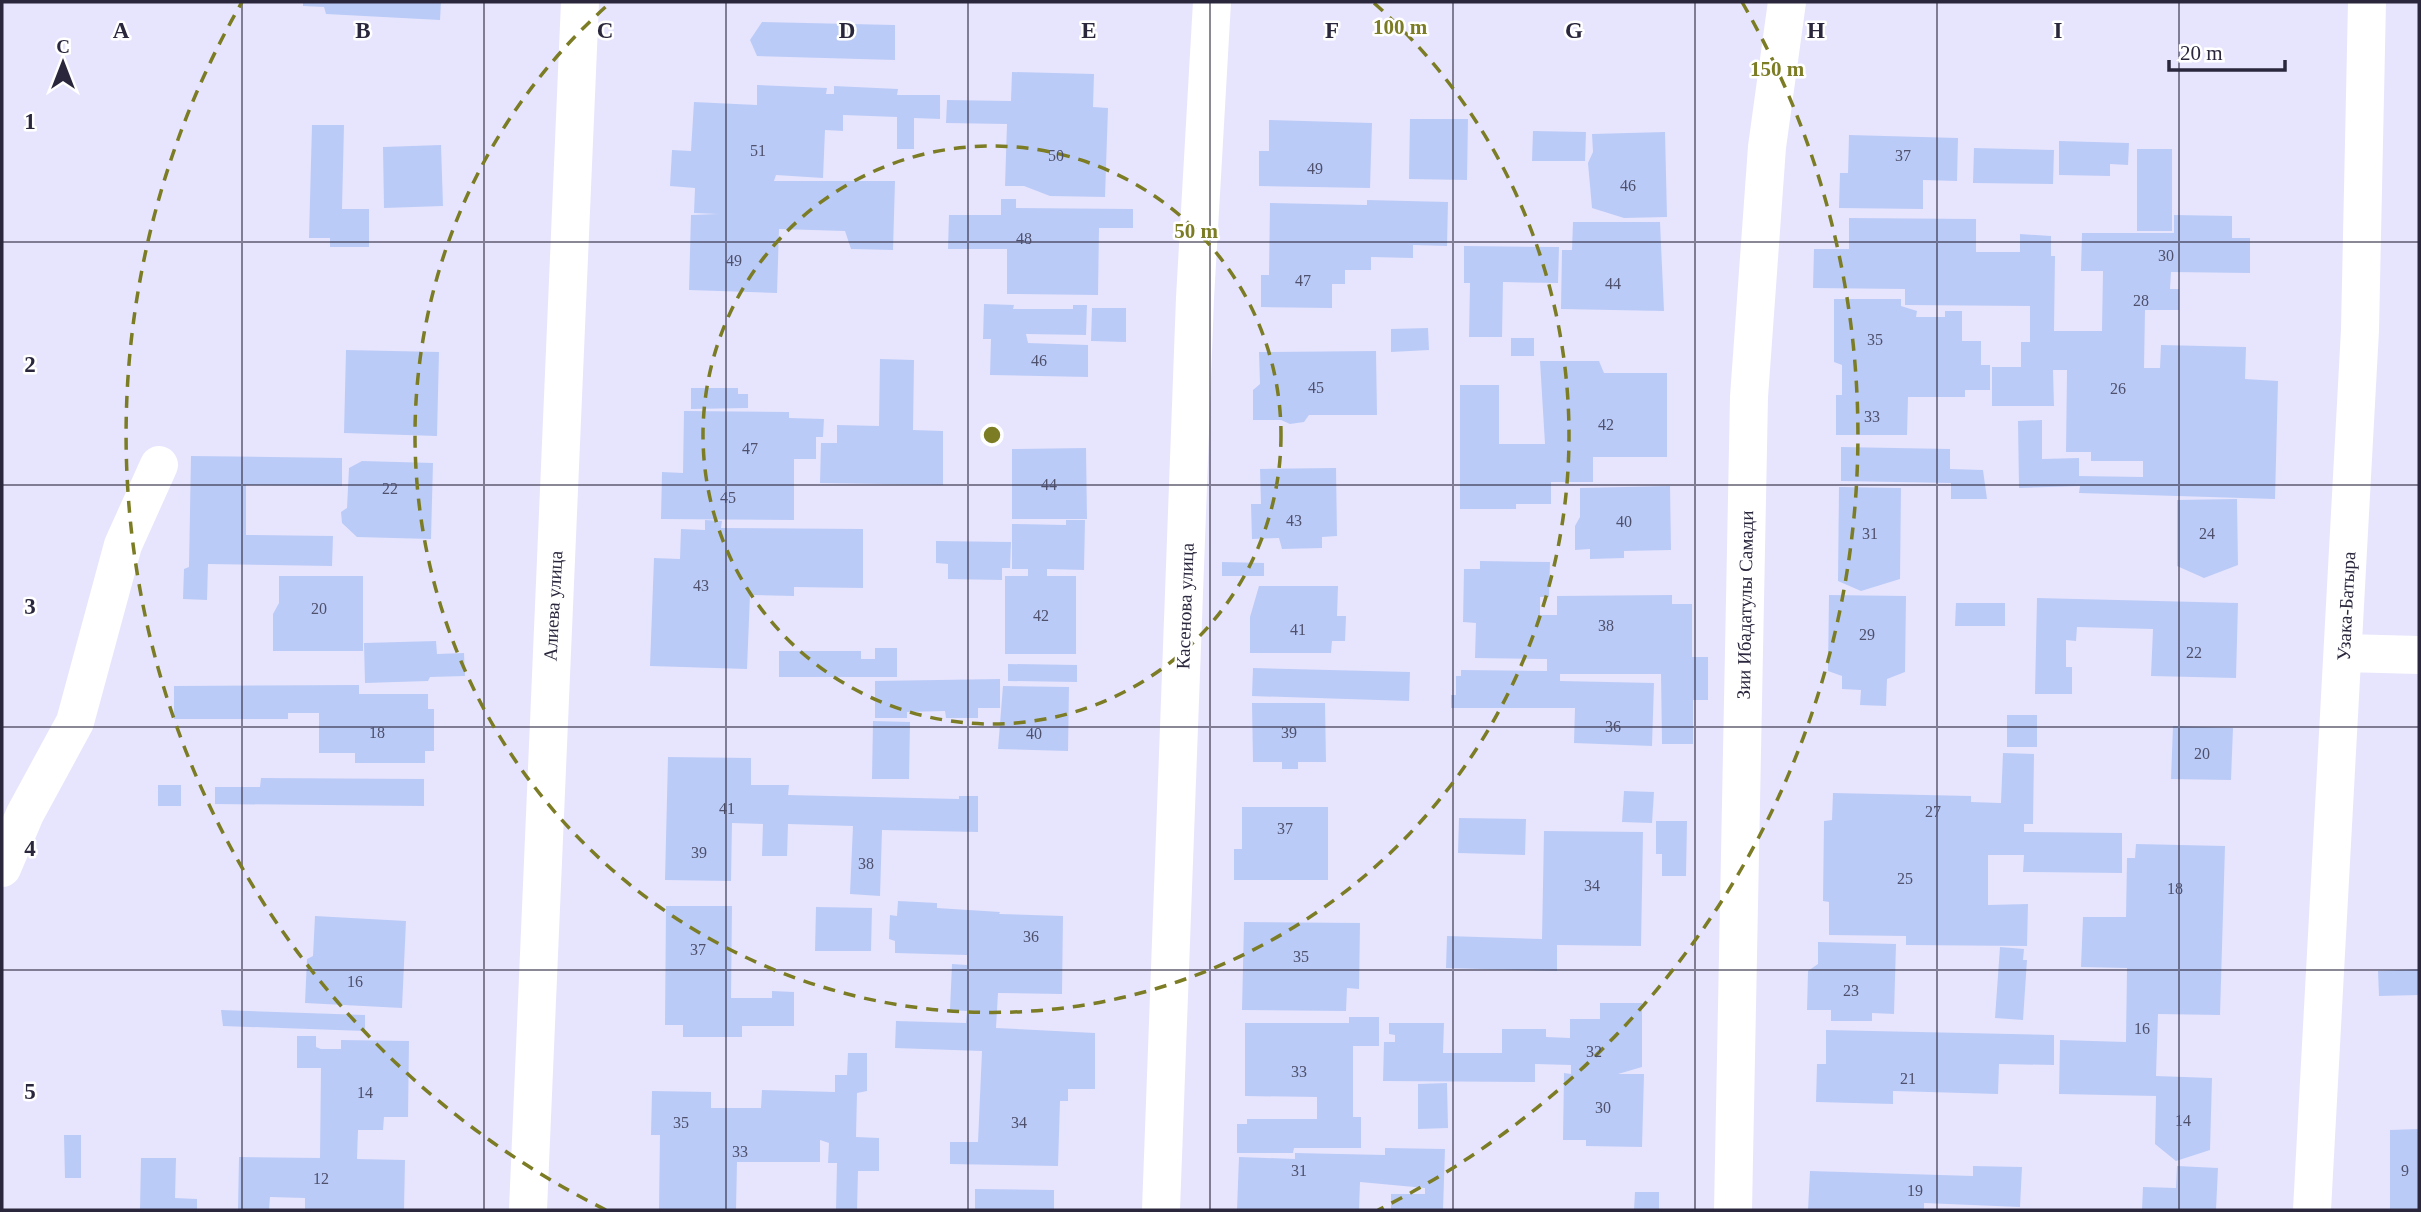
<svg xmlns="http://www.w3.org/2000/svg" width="2421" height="1212" viewBox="0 0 2421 1212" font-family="'Times New Roman',serif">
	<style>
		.building { fill: #bbcbf7 }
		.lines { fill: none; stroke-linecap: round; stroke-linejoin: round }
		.minor { stroke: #fff; stroke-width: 38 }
		.grid { fill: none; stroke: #2a273d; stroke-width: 2; stroke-opacity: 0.55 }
		.ring { fill: none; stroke: #7b7c24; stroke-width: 3.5; stroke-dasharray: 12 9 }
		.labels { text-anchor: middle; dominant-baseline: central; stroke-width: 5; stroke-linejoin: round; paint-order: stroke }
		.number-label { font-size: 16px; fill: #4e506c }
		.street-label { font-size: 19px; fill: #2a273d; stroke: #fff }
		.grid-label { font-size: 23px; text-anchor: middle; font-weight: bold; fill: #2a273d; stroke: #fff; stroke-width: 5; stroke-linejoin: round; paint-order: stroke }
		.centre { fill: #7b7c24; stroke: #fff; stroke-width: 3.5 }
		.ring-label { font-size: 21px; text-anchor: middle; font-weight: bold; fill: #7b7c24; stroke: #fff; stroke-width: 5; stroke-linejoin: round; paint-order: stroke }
	</style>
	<rect width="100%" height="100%" fill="#e7e5fd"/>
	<g class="building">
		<polygon points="303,2 441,2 440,20 326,14 324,7 303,6"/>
		<polygon points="762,22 895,25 895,60 757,56 750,40"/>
		<polygon points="1012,72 1094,74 1093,107 1108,108 1105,197 1050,196 1024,186 1005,186 1007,124 946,123 947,100 1011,101"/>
		<polygon points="757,85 827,88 826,94 834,94 834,86 898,89 897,95 940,95 940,119 914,118 914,149 897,149 897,117 843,115 843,131 825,130 823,178 776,175 774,181 895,181 893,250 851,249 845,231 779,229 777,293 689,290 691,215 718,214 694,213 695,188 670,186 672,150 691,151 694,102 757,105"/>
		<polygon points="1410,119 1468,119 1467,180 1409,179"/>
		<polygon points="1269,120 1372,123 1370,188 1259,186 1259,151 1269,151"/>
		<polygon points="312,125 344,125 342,209 369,209 369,247 330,247 330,238 309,238"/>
		<polygon points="1533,131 1586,132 1585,161 1532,161"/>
		<polygon points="1665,132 1667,217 1624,218 1592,208 1588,163 1593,152 1592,134"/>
		<polygon points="1849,135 1958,138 1957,181 1923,180 1923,209 1839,208 1840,173 1848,173"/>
		<polygon points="2059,141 2129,143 2128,165 2110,164 2110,176 2059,175"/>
		<polygon points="441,145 443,206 384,208 383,147"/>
		<polygon points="1974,148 2054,150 2053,184 1973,183"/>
		<rect x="2137" y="149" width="35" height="82"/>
		<polygon points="1001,199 1016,199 1016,208 1133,209 1133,228 1099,228 1098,295 1007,294 1007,249 948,249 949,215 1001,215"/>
		<polygon points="1367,200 1448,202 1447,246 1413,245 1413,258 1371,257 1371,270 1345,270 1345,284 1332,284 1332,308 1261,307 1261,275 1269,275 1270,203 1367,205"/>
		<polygon points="2174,215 2232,216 2232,238 2250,238 2250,273 2171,272 2170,289 2179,289 2179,310 2145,310 2144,368 2160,368 2161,345 2246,347 2245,379 2278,381 2275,499 2079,493 2080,486 2019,488 2018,421 2042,420 2042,459 2079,458 2079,476 2143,477 2143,461 2091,461 2091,452 2066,452 2067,370 2053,370 2054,406 1992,406 1992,367 2021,367 2021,342 2030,342 2030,306 1905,305 1905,289 1813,288 1814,249 1849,249 1849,218 1976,219 1976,252 2020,252 2020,234 2051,236 2051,256 2055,256 2054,331 2102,331 2103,271 2081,271 2082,233 2174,233"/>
		<polygon points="1573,222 1660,222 1664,311 1561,309 1562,250 1572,250"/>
		<polygon points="1464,246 1559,247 1558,283 1503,282 1502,337 1469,337 1470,283 1464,283"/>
		<polygon points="1834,299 1901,299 1901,306 1917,311 1916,317 1945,317 1945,311 1962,311 1962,341 1981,341 1981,365 1990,365 1990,390 1965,390 1965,397 1908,397 1907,435 1836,435 1836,395 1842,395 1842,365 1834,362"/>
		<polygon points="984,304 1014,305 1013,309 1073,309 1073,305 1087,305 1086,335 1026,334 1028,343 1088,345 1088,377 990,375 991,339 983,339"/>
		<polygon points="1092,308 1126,308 1126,342 1091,341"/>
		<polygon points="1428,328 1429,350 1391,352 1391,329"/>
		<rect x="1511" y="338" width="23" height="18"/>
		<polygon points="346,350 439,352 437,436 344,433"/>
		<polygon points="1376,351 1377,415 1309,415 1304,422 1290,424 1281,420 1253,420 1253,390 1260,384 1259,352"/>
		<polygon points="880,359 914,360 913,430 943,431 943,485 820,483 821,443 837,443 837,425 879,426"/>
		<polygon points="1540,361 1599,361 1604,373 1667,373 1667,457 1593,457 1593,482 1551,482 1551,504 1516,504 1516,509 1460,509 1460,385 1499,385 1499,444 1545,444"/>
		<polygon points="691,388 738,388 738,394 748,394 748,408 691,409"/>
		<polygon points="684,411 789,412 789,418 824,419 823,437 816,437 816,459 794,459 794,520 661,519 662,472 683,473"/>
		<polygon points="1841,447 1950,449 1950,469 1983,470 1987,499 1951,499 1951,483 1841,481"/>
		<polygon points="1086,448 1087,519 1012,519 1012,449"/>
		<polygon points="191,456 342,458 342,486 246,485 246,535 333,536 332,566 208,564 207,600 183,599 184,569 189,567"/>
		<polygon points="362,461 433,463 431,539 357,537 342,523 341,512 347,508 349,468"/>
		<polygon points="1336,468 1337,536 1322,537 1322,548 1282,549 1279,538 1252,539 1251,504 1261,504 1260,469"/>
		<polygon points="1670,486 1671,550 1624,551 1624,558 1590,559 1590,549 1575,550 1575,526 1580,517 1580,488"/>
		<polygon points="1839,487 1901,488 1900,579 1861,591 1838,581"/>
		<polygon points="2237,499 2238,565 2204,578 2177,566 2177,500"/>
		<polygon points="705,520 722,521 721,528 863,529 863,588 794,587 794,596 750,595 747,669 650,666 654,558 680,559 681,529 705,530"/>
		<polygon points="1066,520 1085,520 1084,570 1047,569 1047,576 1076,576 1076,654 1005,654 1005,576 1028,576 1028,569 1012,569 1012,524 1066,525"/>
		<polygon points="936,541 1011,542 1010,568 1002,568 1002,580 948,579 948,564 936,563"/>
		<polygon points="1480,561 1550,562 1549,597 1540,597 1540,615 1557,615 1557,596 1672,595 1672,604 1692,604 1692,657 1708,657 1708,700 1693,700 1693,744 1662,744 1661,674 1560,674 1560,681 1654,683 1652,746 1574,743 1575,708 1451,708 1451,695 1456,695 1456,676 1461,676 1461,670 1547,671 1547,659 1475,658 1476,623 1463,622 1464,569 1480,569"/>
		<polygon points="1222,562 1264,563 1264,576 1222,576"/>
		<polygon points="279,576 363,576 363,651 273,651 273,614 279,603"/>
		<polygon points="1259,586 1338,586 1337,616 1346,616 1345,641 1332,641 1331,653 1250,653 1250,617"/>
		<polygon points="1829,595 1906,596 1905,672 1887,679 1886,706 1860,705 1861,690 1842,689 1842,676 1828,671"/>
		<polygon points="2037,598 2238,603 2236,678 2151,676 2153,629 2077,627 2076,641 2066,640 2066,667 2072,667 2072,694 2035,694"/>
		<polygon points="1956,603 2005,603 2005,626 1955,626"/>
		<polygon points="436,641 437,654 464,653 465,676 430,677 428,681 365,683 364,643"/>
		<polygon points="875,648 897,648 897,677 779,677 779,651 861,651 861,659 875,659"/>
		<polygon points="1008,664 1077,665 1077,682 1008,681"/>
		<polygon points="1253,668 1410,672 1409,701 1252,696"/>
		<polygon points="1000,679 1000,708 978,708 978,718 946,718 945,711 907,712 907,718 875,718 875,681"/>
		<polygon points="359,685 359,694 428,694 428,709 434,709 434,751 425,751 425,763 355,763 355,753 319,753 319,713 288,713 288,719 174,719 174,686"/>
		<polygon points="1003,686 1069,687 1068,751 998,749"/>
		<polygon points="1252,703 1325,703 1326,762 1298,762 1298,769 1282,769 1282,762 1253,762"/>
		<rect x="2007" y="715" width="30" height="32"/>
		<polygon points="873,721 910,722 909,779 872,779"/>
		<polygon points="2173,726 2233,728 2231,780 2171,779"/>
		<polygon points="2003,753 2034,754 2033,824 2024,824 2024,832 2122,833 2122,873 2023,872 2024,855 1988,855 1988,905 2028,904 2027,946 1906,945 1906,936 1829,935 1829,902 1823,901 1824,821 1832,820 1833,793 1971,796 1971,802 2001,803"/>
		<polygon points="668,757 751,758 751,785 789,785 788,795 959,799 959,796 978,796 978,832 882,830 880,896 850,894 853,826 788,824 787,856 762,856 763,824 732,823 731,881 665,880"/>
		<polygon points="261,778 424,779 424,806 215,804 215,787 260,787"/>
		<rect x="158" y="785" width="23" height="21"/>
		<polygon points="1624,791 1654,792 1652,823 1622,822"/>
		<polygon points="1242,807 1328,807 1328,880 1234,880 1234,849 1242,849"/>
		<polygon points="1459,818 1526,819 1525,855 1458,853"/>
		<polygon points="1656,821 1687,821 1686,876 1662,876 1662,854 1656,854"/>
		<polygon points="1544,831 1643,832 1641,946 1557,945 1557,971 1446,968 1447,936 1542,939"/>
		<polygon points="2136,844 2225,846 2220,1015 2158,1014 2156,1076 2212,1078 2210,1150 2176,1161 2155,1144 2156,1096 2059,1094 2060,1040 2126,1042 2127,968 2081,967 2083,917 2126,917 2127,858 2135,858"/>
		<polygon points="898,901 937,903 937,908 1000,912 999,914 1063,916 1062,994 998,993 996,1028 1095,1033 1095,1089 1068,1089 1068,1101 1060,1101 1058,1166 950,1164 950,1142 978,1142 982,1051 895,1048 896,1021 966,1023 967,1011 950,1010 952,964 967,965 967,955 895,953 895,941 889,939 890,915 897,916"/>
		<polygon points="666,906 732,906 731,998 772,998 772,991 794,992 794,1026 742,1026 742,1037 683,1037 683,1025 665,1025"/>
		<polygon points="816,907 872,908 871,951 815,951"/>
		<polygon points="315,916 406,921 402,1008 305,1003 307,959 313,956"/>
		<polygon points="1244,922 1360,923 1359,989 1347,988 1346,1011 1242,1010"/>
		<polygon points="1818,942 1896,944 1894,1014 1872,1013 1872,1021 1831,1021 1831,1010 1807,1010 1808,971 1818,964"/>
		<polygon points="2000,947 2024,949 2023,960 2027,960 2023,1020 1995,1018"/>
		<polygon points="2419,969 2419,995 2379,996 2378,971"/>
		<polygon points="1600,1003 1642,1003 1642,1067 1618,1074 1644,1074 1642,1147 1586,1146 1586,1140 1563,1140 1564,1073 1571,1074 1571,1065 1535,1064 1535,1082 1383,1081 1384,1042 1395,1042 1395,1035 1389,1034 1389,1023 1444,1023 1443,1053 1502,1053 1502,1029 1546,1029 1546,1037 1570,1038 1570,1019 1600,1019"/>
		<polygon points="221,1010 365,1015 365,1031 223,1026"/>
		<polygon points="1349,1017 1379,1017 1379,1046 1353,1046 1353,1117 1361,1117 1361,1148 1294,1148 1293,1153 1237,1153 1237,1124 1247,1124 1247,1119 1317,1119 1317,1097 1245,1096 1245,1023 1349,1023"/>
		<polygon points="1826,1030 2054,1035 2054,1065 1999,1064 1998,1094 1893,1091 1893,1104 1816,1102 1817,1064 1826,1064"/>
		<polygon points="297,1036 316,1036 316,1047 321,1049 341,1049 341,1040 409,1041 408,1117 384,1117 383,1130 358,1130 357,1159 405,1160 404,1210 305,1210 305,1198 270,1197 269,1210 238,1210 239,1157 320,1158 321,1068 297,1068"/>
		<polygon points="848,1053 867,1053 867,1091 857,1093 856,1137 879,1138 879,1171 858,1171 857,1210 836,1210 837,1163 828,1163 829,1143 820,1140 820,1162 737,1162 736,1210 659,1210 660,1135 651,1135 652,1091 711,1092 711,1108 761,1108 762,1090 835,1092 835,1075 847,1075"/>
		<polygon points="1447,1083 1448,1128 1418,1129 1418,1084"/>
		<polygon points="2419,1129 2419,1210 2390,1210 2390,1130"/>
		<polygon points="64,1135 81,1135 81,1178 65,1178"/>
		<polygon points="1385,1148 1445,1149 1443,1210 1391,1210 1391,1194 1425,1194 1425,1188 1360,1182 1359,1210 1237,1210 1239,1157 1295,1159 1295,1153 1385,1155"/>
		<polygon points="141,1158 176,1158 175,1198 197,1199 197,1210 140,1210"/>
		<polygon points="1973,1166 2022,1167 2020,1207 1924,1203 1924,1210 1808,1210 1810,1171 1973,1176"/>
		<polygon points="2177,1166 2218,1168 2216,1210 2142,1210 2143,1187 2176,1188"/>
		<polygon points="975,1189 1054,1190 1054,1210 975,1210"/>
		<polygon points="1635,1192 1659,1192 1659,1210 1634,1210"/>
	</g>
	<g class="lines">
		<g class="minor">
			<polyline points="2344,653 2419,655"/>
			<polyline points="2,868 25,814 75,722 123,545 159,465"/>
			<polyline points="528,1210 580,2"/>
			<polyline points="1161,1210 1195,298 1212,2"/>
			<polyline points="1733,1210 1749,397 1767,147 1787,2"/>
			<polyline points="2312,1210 2360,330 2367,2"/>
		</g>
	</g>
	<path class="grid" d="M242,2V1210M484,2V1210M726,2V1210M968,2V1210M1210,2V1210M1453,2V1210M1695,2V1210M1937,2V1210M2179,2V1210M2,242H2419M2,485H2419M2,727H2419M2,970H2419"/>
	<g class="ring">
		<circle cx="992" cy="435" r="289"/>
		<path d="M1374 3A577 577 0 1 1 610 3"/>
		<path d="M606 1210A866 866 0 0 1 242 2M1742 2A866 866 0 0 1 1378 1210"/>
	</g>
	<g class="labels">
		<g class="number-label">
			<text x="758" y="150">51</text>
			<text x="1056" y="155">50</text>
			<text x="1903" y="155">37</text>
			<text x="1315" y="168">49</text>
			<text x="1628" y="185">46</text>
			<text x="1024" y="238">48</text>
			<text x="2166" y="255">30</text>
			<text x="734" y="260">49</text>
			<text x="1303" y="280">47</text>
			<text x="1613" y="283">44</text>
			<text x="2141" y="300">28</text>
			<text x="1875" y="339">35</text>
			<text x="1039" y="360">46</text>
			<text x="1316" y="387">45</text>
			<text x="2118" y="388">26</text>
			<text x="1872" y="416">33</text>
			<text x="1606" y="424">42</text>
			<text x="750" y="448">47</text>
			<text x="1049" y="484">44</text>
			<text x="390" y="488">22</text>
			<text x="728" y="497">45</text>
			<text x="1294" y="520">43</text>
			<text x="1624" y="521">40</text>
			<text x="1870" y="533">31</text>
			<text x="2207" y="533">24</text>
			<text x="701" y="585">43</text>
			<text x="319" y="608">20</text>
			<text x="1041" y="615">42</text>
			<text x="1606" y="625">38</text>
			<text x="1298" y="629">41</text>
			<text x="1867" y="634">29</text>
			<text x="2194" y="652">22</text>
			<text x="1613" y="726">36</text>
			<text x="377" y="732">18</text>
			<text x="1289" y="732">39</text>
			<text x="1034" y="733">40</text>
			<text x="2202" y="753">20</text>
			<text x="727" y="808">41</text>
			<text x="1933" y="811">27</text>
			<text x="1285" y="828">37</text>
			<text x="699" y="852">39</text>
			<text x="866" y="863">38</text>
			<text x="1905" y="878">25</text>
			<text x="1592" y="885">34</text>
			<text x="2175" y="888">18</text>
			<text x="1031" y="936">36</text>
			<text x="698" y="949">37</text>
			<text x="1301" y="956">35</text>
			<text x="355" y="981">16</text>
			<text x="1851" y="990">23</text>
			<text x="2142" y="1028">16</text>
			<text x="1594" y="1051">32</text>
			<text x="1299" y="1071">33</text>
			<text x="1908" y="1078">21</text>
			<text x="365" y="1092">14</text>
			<text x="1603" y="1107">30</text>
			<text x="2183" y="1120">14</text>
			<text x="681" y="1122">35</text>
			<text x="1019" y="1122">34</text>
			<text x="740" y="1151">33</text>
			<text x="1299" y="1170">31</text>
			<text x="2405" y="1170">9</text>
			<text x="321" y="1178">12</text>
			<text x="1915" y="1190">19</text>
		</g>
		<g class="street-label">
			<text transform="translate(1745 605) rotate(-89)">Зии Ибадатулы Самади</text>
			<text transform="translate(553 606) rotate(-87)">Алиева улица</text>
			<text transform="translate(1185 606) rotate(-88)">Касенова улица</text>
			<text transform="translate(2346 606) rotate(-87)">Узака-Батыра</text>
		</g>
	</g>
	<g class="grid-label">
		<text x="121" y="38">A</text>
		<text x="363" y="38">B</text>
		<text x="605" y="38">C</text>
		<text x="847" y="38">D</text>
		<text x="1089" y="38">E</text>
		<text x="1332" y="38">F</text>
		<text x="1574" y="38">G</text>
		<text x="1816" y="38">H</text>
		<text x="2058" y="38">I</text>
		<text x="30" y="129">1</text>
		<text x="30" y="372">2</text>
		<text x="30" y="614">3</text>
		<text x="30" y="856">4</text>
		<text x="30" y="1099">5</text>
	</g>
	<circle cx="992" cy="435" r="10" class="centre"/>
	<g class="ring-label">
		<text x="1400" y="34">100 m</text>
		<text x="1777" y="76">150 m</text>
		<text x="1196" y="238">50 m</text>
	</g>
	<rect width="2421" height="1212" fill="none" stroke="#2a273d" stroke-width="7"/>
	<g transform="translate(63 63)" stroke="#ffffff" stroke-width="5" paint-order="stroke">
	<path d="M0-5L12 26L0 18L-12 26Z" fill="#2a273d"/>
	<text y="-10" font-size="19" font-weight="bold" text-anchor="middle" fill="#2a273d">С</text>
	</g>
	<path d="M2169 60v10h116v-10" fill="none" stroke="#2a273d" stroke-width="3.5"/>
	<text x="2180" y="60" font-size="21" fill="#2a273d" stroke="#ffffff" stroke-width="5" paint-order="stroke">20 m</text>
</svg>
